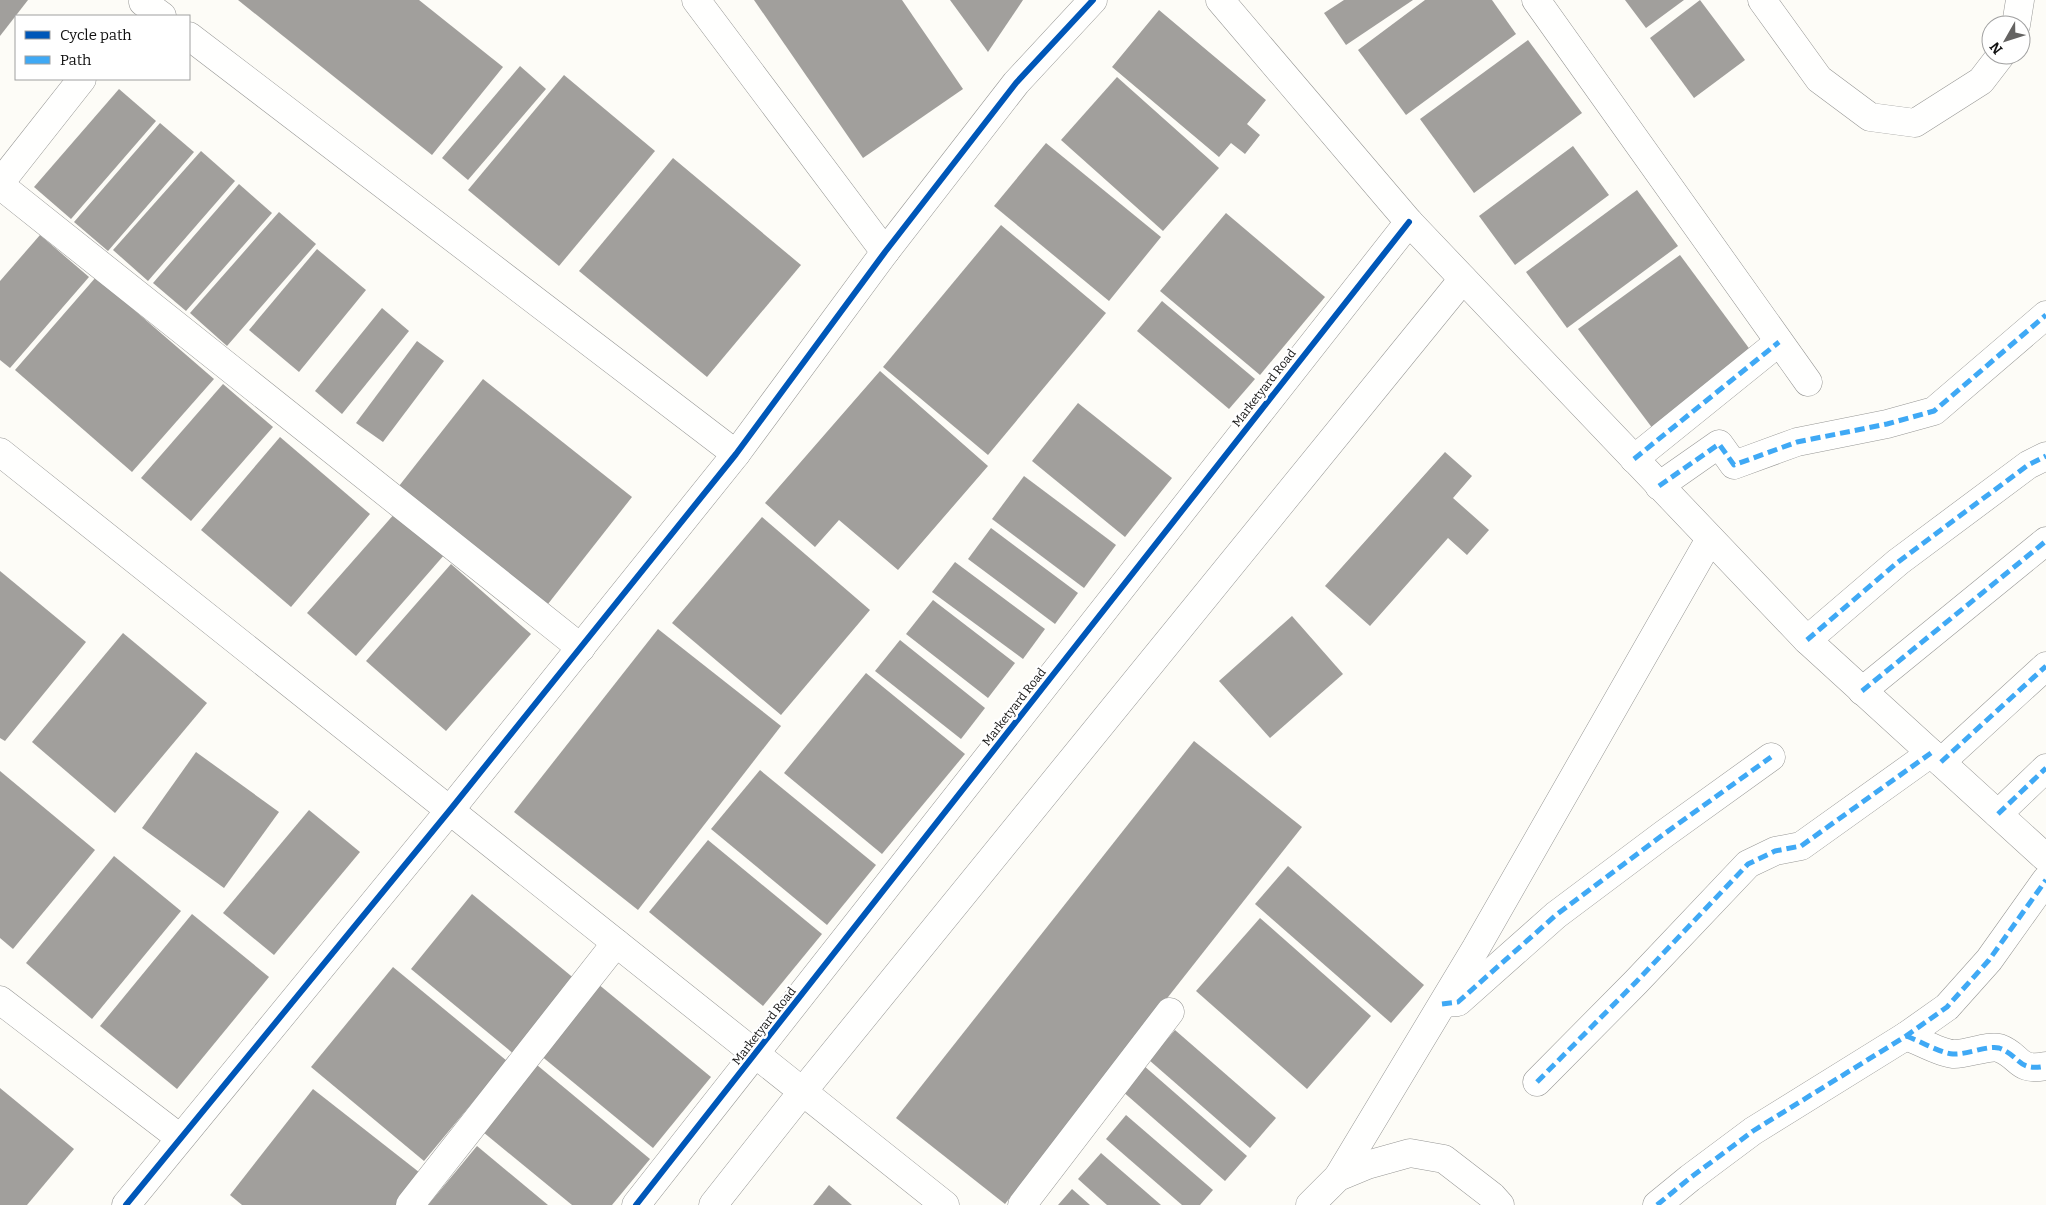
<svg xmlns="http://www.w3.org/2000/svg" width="2046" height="1205" viewBox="0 0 2046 1205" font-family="Bitter,serif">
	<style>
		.building { fill: #a19f9c }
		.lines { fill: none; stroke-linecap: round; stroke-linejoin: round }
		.minor-casing { stroke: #979795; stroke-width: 29 }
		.minor { stroke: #fffffe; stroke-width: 28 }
		.quiet { stroke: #3fa9f5; stroke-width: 5; stroke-dasharray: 10 5; stroke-linecap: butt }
		.cycleway-casing { stroke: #fff; stroke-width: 9 }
		.cycleway { stroke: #0057b8; stroke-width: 6 }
		.labels { text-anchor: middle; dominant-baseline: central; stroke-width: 5; stroke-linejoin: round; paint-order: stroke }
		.street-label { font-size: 12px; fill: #111; stroke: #fff }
	</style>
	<rect width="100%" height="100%" fill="#fdfcf7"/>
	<g class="building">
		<polygon points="0,0 28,0 0,36"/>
		<polygon points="238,0 419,0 503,67 432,155"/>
		<polygon points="754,0 902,0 963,89 863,158"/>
		<polygon points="950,0 1023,0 988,52"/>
		<polygon points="1344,0 1413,0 1346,45 1324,13"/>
		<polygon points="1425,0 1492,0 1516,34 1406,115 1358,50"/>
		<polygon points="1625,0 1684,0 1646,28"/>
		<polygon points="1700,0 1745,60 1694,98 1650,38"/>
		<polygon points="1159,10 1266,100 1247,124 1260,135 1245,154 1231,143 1219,157 1112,67"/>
		<polygon points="1528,40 1582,113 1474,193 1420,119"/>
		<polygon points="520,66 546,89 468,180 442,158"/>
		<polygon points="564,75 655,151 559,266 468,190"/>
		<polygon points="1117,77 1219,168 1163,231 1061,140"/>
		<polygon points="119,89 156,121 71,219 34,187"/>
		<polygon points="160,123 194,152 108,251 74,222"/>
		<polygon points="1046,143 1161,237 1109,301 994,206"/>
		<polygon points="1573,146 1609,195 1515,265 1479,216"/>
		<polygon points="201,151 235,181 148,281 113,250"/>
		<polygon points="673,158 801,265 707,377 579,271"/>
		<polygon points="239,184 272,213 186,311 153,283"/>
		<polygon points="1637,190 1678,246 1567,328 1526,272"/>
		<polygon points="279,212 316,244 227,346 190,313"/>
		<polygon points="1226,213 1325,297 1260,375 1160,291"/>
		<polygon points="1001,225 1106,313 988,455 883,367"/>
		<polygon points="40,235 89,277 10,368 0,360 0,281"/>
		<polygon points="317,249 366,290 299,372 249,330"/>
		<polygon points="1680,255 1754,355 1653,429 1578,329"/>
		<polygon points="96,277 214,379 132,472 15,370"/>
		<polygon points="1162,301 1255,379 1229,409 1137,331"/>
		<polygon points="382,308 409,331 342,414 315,391"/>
		<polygon points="417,341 444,361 383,442 356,423"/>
		<polygon points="880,371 988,466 898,570 839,520 815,547 765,503"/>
		<polygon points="483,379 632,497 548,604 399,486"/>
		<polygon points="223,384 273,427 191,521 141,478"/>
		<polygon points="1078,403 1172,478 1125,537 1032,461"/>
		<polygon points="280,437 370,514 291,607 201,530"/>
		<polygon points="1445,452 1472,476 1453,498 1489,530 1467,555 1448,538 1370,626 1325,586"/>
		<polygon points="1024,476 1116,545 1084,588 992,519"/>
		<polygon points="396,512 445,554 356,656 307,613"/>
		<polygon points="762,517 870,610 781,715 672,623"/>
		<polygon points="991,528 1078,593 1055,624 968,559"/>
		<polygon points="955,562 1045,629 1023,659 932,592"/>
		<polygon points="451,564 531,634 446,731 366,661"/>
		<polygon points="0,571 86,642 5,741 0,738"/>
		<polygon points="933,600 1015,663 988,698 906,634"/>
		<polygon points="1292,616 1343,674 1270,738 1219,681"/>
		<polygon points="658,629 781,726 638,910 514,812"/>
		<polygon points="123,633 207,703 115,813 32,742"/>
		<polygon points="900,640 985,708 961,739 875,671"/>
		<polygon points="866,673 965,754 882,854 784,773"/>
		<polygon points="1194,741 1302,827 1005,1204 896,1118"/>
		<polygon points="196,752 279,812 224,888 142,828"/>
		<polygon points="760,770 876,865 827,925 711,829"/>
		<polygon points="0,771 95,850 13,949 0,938"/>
		<polygon points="309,810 360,852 274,955 223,913"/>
		<polygon points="708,840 822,934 763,1006 649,912"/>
		<polygon points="114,856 181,911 92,1019 26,963"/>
		<polygon points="1288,866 1424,985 1391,1023 1255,904"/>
		<polygon points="472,894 576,980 515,1055 411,969"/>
		<polygon points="192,914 269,977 177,1089 100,1026"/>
		<polygon points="1260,918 1371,1016 1307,1089 1196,991"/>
		<polygon points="393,967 507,1061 424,1161 311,1067"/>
		<polygon points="592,979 711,1077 653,1148 534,1050"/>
		<polygon points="1175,1030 1276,1118 1250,1148 1149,1060"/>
		<polygon points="537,1065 650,1159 612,1205 572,1205 483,1132"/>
		<polygon points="1143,1065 1247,1156 1225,1181 1121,1090"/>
		<polygon points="0,1088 74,1149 27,1205 0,1205"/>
		<polygon points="313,1089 424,1176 401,1205 242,1205 230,1195"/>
		<polygon points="1126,1115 1213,1190 1200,1205 1182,1205 1106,1139"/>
		<polygon points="477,1146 548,1205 428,1205"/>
		<polygon points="1101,1153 1161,1205 1107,1205 1078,1179"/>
		<polygon points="829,1185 852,1205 813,1205"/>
		<polygon points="1072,1189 1090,1205 1058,1205"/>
	</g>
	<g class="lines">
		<defs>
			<g id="minor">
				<polyline points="696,0 885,252"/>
				<polyline points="1220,0 1409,222 1807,640 2046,858"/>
				<polyline points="1536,0 1808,382"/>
				<polyline points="1762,0 1819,79 1870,117 1915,123 1981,81 2001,55"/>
				<polyline points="143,2 162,16"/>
				<polyline points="2016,25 2020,0"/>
				<polyline points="189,36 736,454"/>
				<polyline points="0,183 82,79"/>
				<polyline points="0,185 581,648"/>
				<polyline points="0,452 945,1205"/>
				<polyline points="1634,459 1779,342"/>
				<polyline points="1659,486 1719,444 1734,465 1797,442 1887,424 1934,411 2046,315"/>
				<polyline points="1807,640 1898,562 2028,465 2046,456"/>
				<polyline points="1862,691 2046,541"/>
				<polyline points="1941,762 2046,666"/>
				<polyline points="1998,814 2046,768"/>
				<polyline points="0,1000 180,1138"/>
				<polyline points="1444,1003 1458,1002 1556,915 1664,834 1771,757"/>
				<path d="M1906,1036C1920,1041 1940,1053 1953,1054C1966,1055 1988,1045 1999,1048C2021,1056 2017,1072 2046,1066"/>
				<polyline points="1537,1082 1636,982 1748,864 1775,851 1801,846 1931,753"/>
				<polyline points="1338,1177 1476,948 1710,539"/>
				<polyline points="126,1205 450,810 736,454 885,252 1016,83 1093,0"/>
				<polyline points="410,1205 616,943"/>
				<polyline points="636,1205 1409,222"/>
				<polyline points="713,1205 803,1091 1463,279"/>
				<polyline points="1022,1205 1170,1012"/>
				<polyline points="1310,1205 1338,1177 1367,1165 1410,1153 1444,1159 1492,1196 1500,1205"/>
				<polyline points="1657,1205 1690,1178 1753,1131 1906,1036 1947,1007 1989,960 2046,880"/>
			</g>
		</defs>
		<use href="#minor" class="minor-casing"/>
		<use href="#minor" class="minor"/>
		<g class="quiet">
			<polyline points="1634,459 1779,342"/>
			<polyline points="1659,486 1719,444 1734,465 1797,442 1887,424 1934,411 2046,315"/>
			<polyline points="1807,640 1898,562 2028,465 2046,456"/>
			<polyline points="1862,691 2046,541"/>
			<polyline points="1941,762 2046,666"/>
			<polyline points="1998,814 2046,768"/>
			<polyline points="1442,1004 1458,1002 1556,915 1664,834 1771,757"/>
			<path d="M1906,1036C1920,1041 1940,1053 1953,1054C1966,1055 1988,1045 1999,1048C2021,1056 2017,1072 2046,1066"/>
			<polyline points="1537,1082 1636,982 1748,864 1775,851 1801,846 1931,753"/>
			<polyline points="1657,1205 1690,1178 1753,1131 1906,1036 1947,1007 1989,960 2046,880"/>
		</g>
		<defs>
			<g id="cycleway">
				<polyline points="126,1205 450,810 736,454 885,252 1016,83 1093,0"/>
				<polyline points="636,1205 1409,222"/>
			</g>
		</defs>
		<use href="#cycleway" class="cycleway-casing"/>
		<use href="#cycleway" class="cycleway"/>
	</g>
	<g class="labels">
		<g class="street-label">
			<text transform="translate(1264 388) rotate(-52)">Marketyard Road</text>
			<text transform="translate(1014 707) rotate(-52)">Marketyard Road</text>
			<text transform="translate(764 1026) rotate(-52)">Marketyard Road</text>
		</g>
	</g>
	<rect x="15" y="15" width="175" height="65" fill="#ffffff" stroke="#a0a0a0"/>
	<rect x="25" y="31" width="25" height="8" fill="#0057b8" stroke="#a0a0a0"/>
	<text x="60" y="40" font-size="15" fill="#111111">Cycle path</text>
	<rect x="25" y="56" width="25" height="8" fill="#3fa9f5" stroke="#a0a0a0"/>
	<text x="60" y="65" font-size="15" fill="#111111">Path</text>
	<g transform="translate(2006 40) rotate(231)"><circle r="24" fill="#ffffff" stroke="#a0a0a0"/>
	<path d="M0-4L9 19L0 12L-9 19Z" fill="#646362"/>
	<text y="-8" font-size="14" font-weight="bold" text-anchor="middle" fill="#111111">N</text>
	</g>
</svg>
